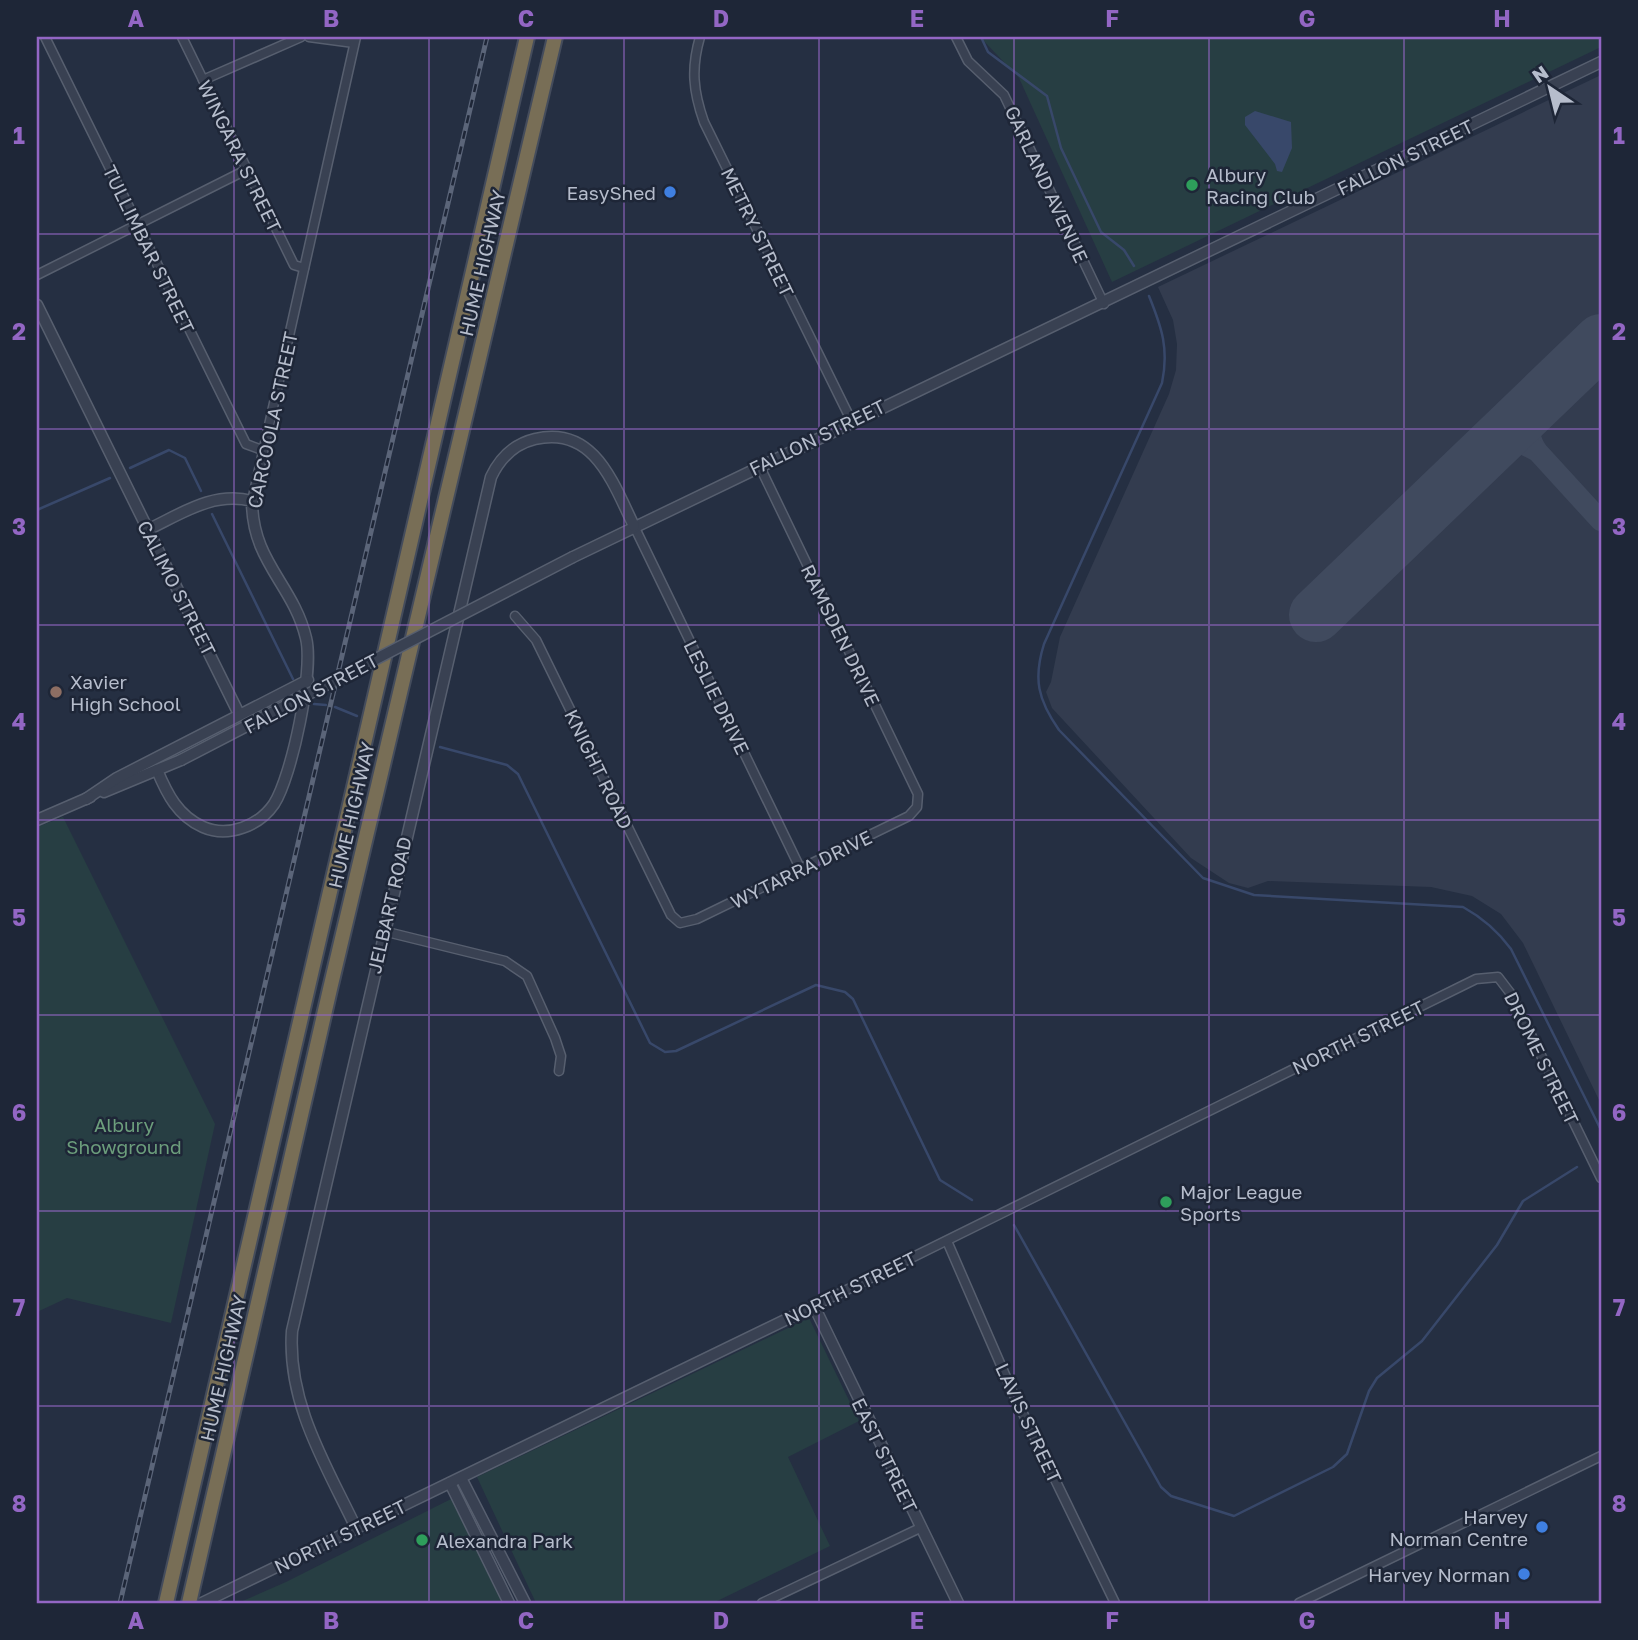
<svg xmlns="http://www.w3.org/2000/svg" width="1638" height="1640" viewBox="0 0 1638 1640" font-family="'Golos Text',sans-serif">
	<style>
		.airport { fill: #333c4f }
		.green { fill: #273e43 }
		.water { fill: #38486a }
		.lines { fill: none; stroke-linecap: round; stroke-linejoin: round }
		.stream { stroke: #38486a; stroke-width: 2.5 }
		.taxiway { stroke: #404a5e; stroke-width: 21 }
		.runway { stroke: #404a5e; stroke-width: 54 }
		.minor-casing { stroke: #575f6f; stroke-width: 11 }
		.tertiary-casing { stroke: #575f6f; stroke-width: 13 }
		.motorway-casing { stroke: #444c5c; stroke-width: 18 }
		.minor { stroke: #394152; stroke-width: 8 }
		.tertiary { stroke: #394152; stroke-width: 10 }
		.motorway { stroke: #786e56; stroke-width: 14 }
		.rail-casing { stroke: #5b6579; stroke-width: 5 }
		.rail { stroke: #1e2637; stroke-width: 2.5; stroke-dasharray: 8; stroke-linecap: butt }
		.tertiary-bridge-casing { stroke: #575f6f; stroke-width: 13; stroke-linecap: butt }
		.tertiary-bridge { stroke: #394152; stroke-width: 10 }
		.grid { fill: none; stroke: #9366c4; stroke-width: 2; stroke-opacity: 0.55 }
		.leisure-dot { fill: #2e9e5b; stroke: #1e2637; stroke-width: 2.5 }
		.shop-dot { fill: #3f7fe0; stroke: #1e2637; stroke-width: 2.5 }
		.education-dot { fill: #8d6e63; stroke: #1e2637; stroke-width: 2.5 }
		.labels { text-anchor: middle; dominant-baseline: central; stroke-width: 5; stroke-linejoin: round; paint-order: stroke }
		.street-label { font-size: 19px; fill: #b6bdcc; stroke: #1e2637 }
		.poi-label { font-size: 19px; fill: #b6bdcc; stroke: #1e2637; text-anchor: start }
		.park-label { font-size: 19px; fill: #6c9e7c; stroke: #1e2637 }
		.neatline { fill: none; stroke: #9366c4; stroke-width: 2.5 }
		.grid-label { font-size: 23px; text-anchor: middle; font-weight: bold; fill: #9366c4 }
	</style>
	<rect width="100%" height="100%" fill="#252f42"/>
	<polygon class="airport" points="1601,75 1601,1104 1523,943 1501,914 1472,896 1431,887 1268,881 1248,888 1229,883 1191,858 1052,708 1046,692 1051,682 1060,637 1169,394 1176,370 1177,344 1173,320 1158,287"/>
	<g class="green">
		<polygon points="980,37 1601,37 1601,47 1112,282 1019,78"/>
		<polygon points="63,817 215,1124 171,1323 67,1298 37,1312 37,827"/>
		<polygon points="809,1318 859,1421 788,1457 830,1546 713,1603 536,1603 477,1477"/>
		<polygon points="453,1498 505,1603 238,1603 286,1582"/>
	</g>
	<polygon class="water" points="1255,111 1291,122 1292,148 1282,172 1277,171 1275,164 1245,125 1245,117"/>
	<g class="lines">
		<g class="stream">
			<polyline points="981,37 988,52 1047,96 1061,148 1101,232 1124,250 1134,266"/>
			<path d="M1149,296C1162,328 1169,349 1162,383L1044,644C1033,679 1038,700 1059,730L1203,878L1254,895L1463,907C1483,918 1497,930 1511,949L1601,1130"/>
			<polyline points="130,468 169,450 185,458 201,491"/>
			<polyline points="37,510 110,478"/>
			<polyline points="212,514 293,679"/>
			<polyline points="314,704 326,705"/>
			<polyline points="335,707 357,716"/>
			<polyline points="440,747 507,765 518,774 650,1043 665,1052 676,1051 816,985 845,992 853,999 940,1180 972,1200"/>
			<polyline points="1014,1225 1161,1487 1171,1496 1234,1516 1333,1467 1347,1454 1369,1391 1377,1378 1422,1341 1497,1245 1523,1201 1577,1167"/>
		</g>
		<g class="taxiway">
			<path d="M1537,451C1511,414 1559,382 1583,358"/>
			<polyline points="1442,493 1492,448 1505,442 1519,442 1537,451 1601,521"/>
		</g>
		<polyline class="runway" points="1316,615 1601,341"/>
		<defs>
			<g id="minor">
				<polyline points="45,37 246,444 262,450"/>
				<polyline points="182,37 294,265 304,268"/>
				<polyline points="309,37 354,43"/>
				<path d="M700,37C691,68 693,91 704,122L851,420"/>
				<polyline points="956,37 968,61 1004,95 1104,304"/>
				<polyline points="203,80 301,37"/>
				<polyline points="37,275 246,170"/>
				<polyline points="252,501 356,37"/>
				<polyline points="634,526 800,868"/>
				<polyline points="515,616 536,640 671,915 680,923 697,919 909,816 917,807 918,794 759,465"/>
				<polyline points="383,931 505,961 527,976 555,1038 561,1056 559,1071"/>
				<polyline points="947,1241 1013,1393 1115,1603"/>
				<polyline points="814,1306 1476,979 1498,977 1511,994 1601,1178"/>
				<polyline points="762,1603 920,1528"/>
				<polyline points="1299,1603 1601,1456"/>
			</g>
			<g id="tertiary">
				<polyline points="37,305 239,714"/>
				<path d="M147,530C181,514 213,491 252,501C252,562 293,584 306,638C314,670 292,776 274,804C259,826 228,838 203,827C178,816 167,794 157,770"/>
				<polyline points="573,557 1601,62"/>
				<polyline points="104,792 181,760"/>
				<polyline points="86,799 117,778 308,680"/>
				<polyline points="37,820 90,797"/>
				<polyline points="461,1478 525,1603"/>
				<polyline points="450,1483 509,1603"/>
				<path d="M356,1528C326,1465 287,1403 292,1331L491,477C500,458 514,444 535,439C594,425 613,483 634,526"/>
				<polyline points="202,1603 814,1306 958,1603"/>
			</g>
			<g id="motorway">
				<polyline points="166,1603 527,37"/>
				<polyline points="189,1603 330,989 555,37"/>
			</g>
		</defs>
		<use href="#minor" class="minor-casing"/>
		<use href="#tertiary" class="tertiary-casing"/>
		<use href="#motorway" class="motorway-casing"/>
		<use href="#minor" class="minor"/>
		<use href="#tertiary" class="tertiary"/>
		<use href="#motorway" class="motorway"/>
		<defs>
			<polyline id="rail" points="120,1603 487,37"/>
		</defs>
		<use href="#rail" class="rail-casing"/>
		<use href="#rail" class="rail"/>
		<defs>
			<polyline id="tertiary-bridge" points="181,760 573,557"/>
		</defs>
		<use href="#tertiary-bridge" class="tertiary-bridge-casing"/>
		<use href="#tertiary-bridge" class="tertiary-bridge"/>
	</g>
	<path class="grid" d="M234,37V1603M429,37V1603M624,37V1603M819,37V1603M1014,37V1603M1209,37V1603M1404,37V1603M37,234H1601M37,429H1601M37,625H1601M37,820H1601M37,1015H1601M37,1211H1601M37,1406H1601"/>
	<g class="leisure-dot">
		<circle cx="1192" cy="185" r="7"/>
		<circle cx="1166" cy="1202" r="7"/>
		<circle cx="422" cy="1540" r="7"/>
	</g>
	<g class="shop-dot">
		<circle cx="670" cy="192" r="7"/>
		<circle cx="1542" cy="1527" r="7"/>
		<circle cx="1524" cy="1574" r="7"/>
	</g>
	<circle class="education-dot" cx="56" cy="692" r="7"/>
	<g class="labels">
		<g class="street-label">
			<text transform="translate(240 156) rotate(64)">WINGARA STREET</text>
			<text transform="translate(1405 157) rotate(-26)">FALLON STREET</text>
			<text transform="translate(1047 184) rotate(65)">GARLAND AVENUE</text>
			<text transform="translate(758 232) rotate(64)">METRY STREET</text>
			<text transform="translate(149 249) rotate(64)">TULLIMBAR STREET</text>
			<text transform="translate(482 263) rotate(-77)">HUME HIGHWAY</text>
			<text transform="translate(272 420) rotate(-78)">CARCOOLA STREET</text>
			<text transform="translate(817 437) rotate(-26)">FALLON STREET</text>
			<text transform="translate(177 588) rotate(63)">CALIMO STREET</text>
			<text transform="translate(841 635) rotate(64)">RAMSDEN DRIVE</text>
			<text transform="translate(311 693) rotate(-28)">FALLON STREET</text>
			<text transform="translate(717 697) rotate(64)">LESLIE DRIVE</text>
			<text transform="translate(599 769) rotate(64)">KNIGHT ROAD</text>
			<text transform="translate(351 815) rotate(-77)">HUME HIGHWAY</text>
			<text transform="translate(801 869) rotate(-26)">WYTARRA DRIVE</text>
			<text transform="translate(389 905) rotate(-77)">JELBART ROAD</text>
			<text transform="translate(1358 1037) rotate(-26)">NORTH STREET</text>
			<text transform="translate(1542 1058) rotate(64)">DROME STREET</text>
			<text transform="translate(850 1288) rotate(-26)">NORTH STREET</text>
			<text transform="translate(223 1368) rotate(-77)">HUME HIGHWAY</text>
			<text transform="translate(1029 1423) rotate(65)">LAVIS STREET</text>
			<text transform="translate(885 1455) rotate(64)">EAST STREET</text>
			<text transform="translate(340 1536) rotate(-26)">NORTH STREET</text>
		</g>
		<g class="poi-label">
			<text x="1206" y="174">Albury<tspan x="1206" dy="22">Racing Club</tspan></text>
			<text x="656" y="192" text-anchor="end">EasyShed</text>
			<text x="70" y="681">Xavier<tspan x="70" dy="22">High School</tspan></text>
			<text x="1180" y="1191">Major League<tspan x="1180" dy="22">Sports</tspan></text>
			<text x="1528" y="1516" text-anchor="end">Harvey<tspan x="1528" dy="22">Norman Centre</tspan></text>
			<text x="436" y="1540">Alexandra Park</text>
			<text x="1510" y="1574" text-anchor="end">Harvey Norman</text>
		</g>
		<g class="park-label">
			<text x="124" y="1124">Albury<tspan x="124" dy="22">Showground</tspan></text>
		</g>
	</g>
	<rect width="1638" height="1640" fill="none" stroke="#1e2637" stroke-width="77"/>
	<g transform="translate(1550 88) rotate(325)" stroke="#1e2637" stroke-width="5" paint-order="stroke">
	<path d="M0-5L12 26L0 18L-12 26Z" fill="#b6bdcc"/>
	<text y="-10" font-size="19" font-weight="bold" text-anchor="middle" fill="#b6bdcc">N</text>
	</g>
	<rect x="38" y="38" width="1562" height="1564" class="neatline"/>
	<g class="grid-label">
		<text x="136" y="27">A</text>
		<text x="331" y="27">B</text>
		<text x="526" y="27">C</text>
		<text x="721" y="27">D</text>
		<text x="917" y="27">E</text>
		<text x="1112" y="27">F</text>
		<text x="1307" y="27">G</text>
		<text x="1502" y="27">H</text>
		<text x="19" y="144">1</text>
		<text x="1619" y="144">1</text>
		<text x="19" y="340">2</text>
		<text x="1619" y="340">2</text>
		<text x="19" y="535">3</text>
		<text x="1619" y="535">3</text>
		<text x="19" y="730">4</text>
		<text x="1619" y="730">4</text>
		<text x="19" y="926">5</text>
		<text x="1619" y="926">5</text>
		<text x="19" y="1121">6</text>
		<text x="1619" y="1121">6</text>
		<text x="19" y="1316">7</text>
		<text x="1619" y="1316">7</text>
		<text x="19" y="1512">8</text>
		<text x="1619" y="1512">8</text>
		<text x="136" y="1629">A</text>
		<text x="331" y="1629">B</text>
		<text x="526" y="1629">C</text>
		<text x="721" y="1629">D</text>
		<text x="917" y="1629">E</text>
		<text x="1112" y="1629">F</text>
		<text x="1307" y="1629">G</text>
		<text x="1502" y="1629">H</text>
	</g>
</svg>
